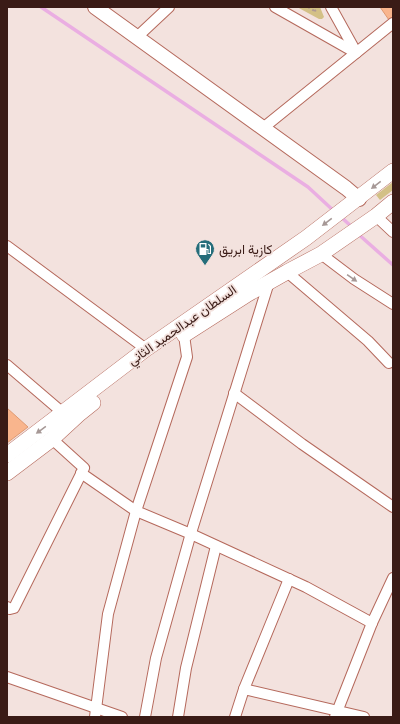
<svg xmlns="http://www.w3.org/2000/svg" width="400" height="724" viewBox="0 0 400 724" font-family="'Archivo Narrow',Vazirmatn,sans-serif">
	<style>
		.green { fill: #d3c086 }
		.lines { fill: none; stroke-linecap: round; stroke-linejoin: round }
		.stream { stroke: #eaaee2; stroke-width: 3.5 }
		.building { fill: #f9b58d; stroke: #df9971 }
		.street-casing { stroke: #b5695c; stroke-width: 12 }
		.secondary-casing { stroke: #b5695c; stroke-width: 16 }
		.primary-casing { stroke: #b5695c; stroke-width: 16 }
		.path { stroke: #af9995; stroke-width: 2; stroke-dasharray: 2 3; stroke-linecap: butt }
		.street { stroke: #fff; stroke-width: 10 }
		.secondary { stroke: #fff; stroke-width: 14 }
		.primary { stroke: #fff; stroke-width: 15 }
		.oneway { fill: #a69896 }
		.labels { text-anchor: middle; dominant-baseline: central; stroke-width: 3.5; stroke-linejoin: round; paint-order: stroke }
		.poi-label { font-size: 13px; fill: #3a1b16; stroke: #f3e2de; text-anchor: start }
		.street-label { font-size: 13px; fill: #3a1b16; stroke: #f3e2de }
	</style>
	<rect width="100%" height="100%" fill="#f3e2de"/>
	<g class="green">
		<polygon points="297,7 320,7 324,17 322,19 319,19"/>
		<polygon points="393,182 393,190 380,200 376,195"/>
	</g>
	<g class="lines">
		<g class="stream">
			<polyline points="41,7 308,187 335,212"/>
			<polyline points="340,216 353,228"/>
			<polyline points="357,233 393,265"/>
		</g>
	</g>
	<g class="building">
		<polygon points="380,7 393,7 393,17 389,20"/>
		<polygon points="7,408 28,427 7,443"/>
	</g>
	<g class="lines">
		<defs>
			<g id="street">
				<polyline points="275,7 356,53"/>
				<polyline points="331,7 356,52"/>
				<polyline points="137,37 169,7"/>
				<polyline points="263,128 393,23"/>
				<polyline points="376,216 393,232"/>
				<polyline points="7,246 146,349"/>
				<polyline points="321,254 354,279 393,304"/>
				<polyline points="287,272 368,341 389,363"/>
				<polyline points="7,365 63,413"/>
				<polyline points="234,393 302,444 393,507"/>
				<polyline points="81,473 136,511 191,534 306,587 372,623"/>
				<polyline points="7,607 10,609 14,608 84,468 52,439"/>
				<polyline points="7,677 122,717"/>
				<polyline points="244,689 289,579"/>
				<polyline points="95,717 108,614 136,511 187,357 184,335"/>
				<polyline points="145,717 156,658 191,533 269,282"/>
				<polyline points="178,717 186,668 216,546"/>
				<polyline points="235,717 244,689 364,717"/>
				<polyline points="335,717 372,623 393,578"/>
			</g>
			<polyline id="secondary" points="95,7 346,188 359,199"/>
			<g id="primary">
				<polyline points="184,335 248,294 287,272 321,254 376,216 393,202"/>
				<polyline points="7,455 146,349 306,238 393,171"/>
				<polyline points="7,473 52,439 78,415 93,403"/>
			</g>
		</defs>
		<use href="#street" class="street-casing"/>
		<use href="#secondary" class="secondary-casing"/>
		<use href="#primary" class="primary-casing"/>
		<polyline class="path" points="308,7 316,12 313,7"/>
		<use href="#street" class="street"/>
		<use href="#secondary" class="secondary"/>
		<use href="#primary" class="primary"/>
	</g>
	<defs><path id="oneway-solid" d="M-6-.8H1V-3.2L6.5 0L1 3.2V.8H-6Z"/></defs>
	<g class="oneway">
		<use href="#oneway-solid" transform="translate(376 185) rotate(142)"/>
		<use href="#oneway-solid" transform="translate(327 222) rotate(143)"/>
		<use href="#oneway-solid" transform="translate(352 278) rotate(35)"/>
		<use href="#oneway-solid" transform="translate(41 430) rotate(144)"/>
	</g>
	<defs>
		<symbol id="fuel-pin" viewBox="-11 -11 22 30"><path d="M0 17L-7.5 6A9.5 9.5 0 1 1 7.5 6Z" fill="#256d7a" stroke="#f3e2de"/><path d="M-5.5-6h7V0h2V4h1.3V-2.5L3-4.5l.8-.8L6-3V5H2.5V1h-1V6h-7ZM-4.2-4.7v3.2H.2V-4.7Z" fill="#fff"/></symbol>
	</defs>
	<g fill-rule="evenodd">
		<use href="#fuel-pin" x="194" y="238" width="22" height="30"/>
	</g>
	<g class="labels">
		<g class="poi-label">
			<text x="219" y="249">كازية ابريق</text>
		</g>
		<g class="street-label">
			<text transform="translate(182 325) rotate(-35)">السلطان عبدالحميد الثاني</text>
		</g>
	</g>
	<rect width="400" height="724" fill="none" stroke="#3a1b16" stroke-width="16"/>
</svg>
